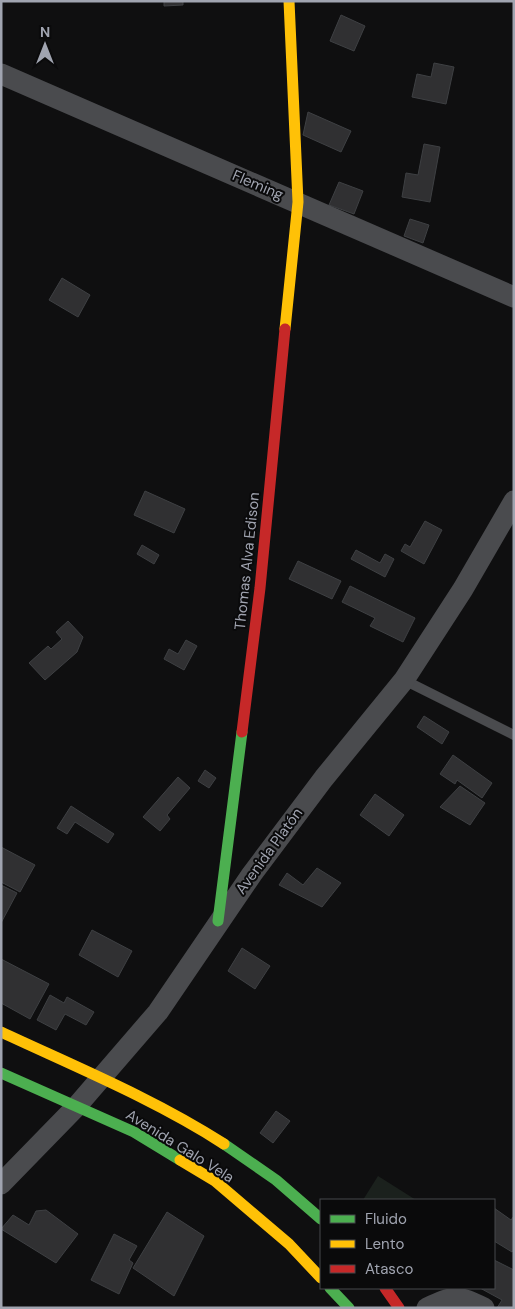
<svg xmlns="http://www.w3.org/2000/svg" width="515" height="1309" viewBox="0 0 515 1309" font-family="'DM Sans',sans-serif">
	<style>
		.green { fill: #1b211d }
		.building { fill: #303032; stroke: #3e4043 }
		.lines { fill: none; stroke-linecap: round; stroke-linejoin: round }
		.lane { stroke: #4a4b4e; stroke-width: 10 }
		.street { stroke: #4a4b4e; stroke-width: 21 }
		.fast { stroke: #4caf50; stroke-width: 11 }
		.slow { stroke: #ffc107; stroke-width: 11 }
		.jam { stroke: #c62828; stroke-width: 11 }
		.labels { text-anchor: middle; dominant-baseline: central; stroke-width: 4; stroke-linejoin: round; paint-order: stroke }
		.street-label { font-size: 15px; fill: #a0a4b0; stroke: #0a0a0b }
	</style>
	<rect width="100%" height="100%" fill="#0f0f10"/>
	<polygon class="green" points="378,1176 416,1200 363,1200"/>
	<g class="building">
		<polygon points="164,1 183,1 183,5 164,6"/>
		<polygon points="341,15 365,26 354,51 330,41"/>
		<polygon points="434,63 454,67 446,104 412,97 417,74 431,77"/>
		<polygon points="308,112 351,131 341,152 303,135"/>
		<polygon points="424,144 440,147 430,202 402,197 406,173 418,175"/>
		<polygon points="339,182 363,191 354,214 329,205"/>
		<polygon points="410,219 429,225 423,243 404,236"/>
		<polygon points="62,278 90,295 78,317 49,300"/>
		<polygon points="145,491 185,509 174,533 134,515"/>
		<polygon points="425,521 442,530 424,564 401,551 405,544 410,547"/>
		<polygon points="142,545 159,555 154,564 137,554"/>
		<polygon points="356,550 380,563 385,554 394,559 385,577 351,559"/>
		<polygon points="298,561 341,581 332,599 289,579"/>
		<polygon points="350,586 415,618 403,642 370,626 375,618 342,602"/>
		<polygon points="68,621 83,637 77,652 45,680 29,663 48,646 51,649 62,639 56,632"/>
		<polygon points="186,640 197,646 184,670 164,659 169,649 178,654"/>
		<polygon points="424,716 449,732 442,744 417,727"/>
		<polygon points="453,755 492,783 482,798 457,780 455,784 440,774"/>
		<polygon points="205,770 216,778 209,788 198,781"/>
		<polygon points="178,777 190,788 167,815 170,819 160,831 143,817"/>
		<polygon points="460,786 485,803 470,825 440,807"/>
		<polygon points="375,794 404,815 389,836 360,815"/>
		<polygon points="71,806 114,834 108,843 75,822 67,834 57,828"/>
		<polygon points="1,847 35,865 20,892 1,882"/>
		<polygon points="317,868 341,883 322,907 279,885 287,873 303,885"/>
		<polygon points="1,885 17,893 1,923"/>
		<polygon points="92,930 132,951 118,977 79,955"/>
		<polygon points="242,948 270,966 255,989 228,971"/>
		<polygon points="1,959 49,984 30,1019 1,1003"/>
		<polygon points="50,995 64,1003 67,997 94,1012 86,1025 65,1014 56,1030 37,1020"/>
		<polygon points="276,1111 290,1121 273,1143 260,1133"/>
		<polygon points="494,1208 511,1220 514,1216 514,1249 512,1252 494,1241"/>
		<polygon points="46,1210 78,1234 56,1263 1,1229 13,1215 29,1225 36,1211"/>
		<polygon points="167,1212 204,1236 174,1296 133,1268"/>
		<polygon points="114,1234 137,1246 129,1260 133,1263 119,1294 91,1280"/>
		<polygon points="494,1260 514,1270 514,1308 497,1308 502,1300 480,1288 494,1288"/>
	</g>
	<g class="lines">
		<polyline class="lane" points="404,680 514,735"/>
		<g class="street">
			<polyline points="1,74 514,297"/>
			<polyline points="1,1184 76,1107 158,1012 252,874 324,778 404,680 463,589 514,501"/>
			<path d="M427,1308C455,1295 457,1295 484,1308"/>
		</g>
		<g class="fast">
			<polyline points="218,921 242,732"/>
			<polyline points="1,1073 134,1132 180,1160"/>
			<polyline points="224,1144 276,1180 321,1219"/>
			<polyline points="330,1288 349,1308"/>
		</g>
		<g class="slow">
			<polyline points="285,329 298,202 289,1"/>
			<path d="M1,1032C76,1067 154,1099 224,1144"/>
			<polyline points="180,1160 215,1181 289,1244 321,1278"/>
		</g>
		<g class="jam">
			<polyline points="242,732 260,588 285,329"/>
			<polyline points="385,1288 399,1308"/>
		</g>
	</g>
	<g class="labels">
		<g class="street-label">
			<text transform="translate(258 185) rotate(23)">Fleming</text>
			<text transform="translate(247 561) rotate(-84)">Thomas Alva Edison</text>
			<text transform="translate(269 851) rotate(-54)">Avenida Platón</text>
			<text transform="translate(180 1146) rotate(32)">Avenida Galo Vela</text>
		</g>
	</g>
	<rect width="515" height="1309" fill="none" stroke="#a0a4b0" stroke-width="5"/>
	<rect x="320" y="1199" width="175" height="90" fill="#0a0a0b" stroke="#46484d"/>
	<rect x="330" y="1215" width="25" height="8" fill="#4caf50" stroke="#46484d"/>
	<text x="365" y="1224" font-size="15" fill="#a0a4b0">Fluido</text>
	<rect x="330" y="1240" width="25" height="8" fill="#ffc107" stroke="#46484d"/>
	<text x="365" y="1249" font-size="15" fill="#a0a4b0">Lento</text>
	<rect x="330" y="1265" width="25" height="8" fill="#c62828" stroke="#46484d"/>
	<text x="365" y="1274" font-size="15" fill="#a0a4b0">Atasco</text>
	<g transform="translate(45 45)" stroke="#0a0a0b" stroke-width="4" paint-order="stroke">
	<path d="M0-4L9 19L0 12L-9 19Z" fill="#a0a4b0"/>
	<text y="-8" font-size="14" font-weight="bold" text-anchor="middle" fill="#a0a4b0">N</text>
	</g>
</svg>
